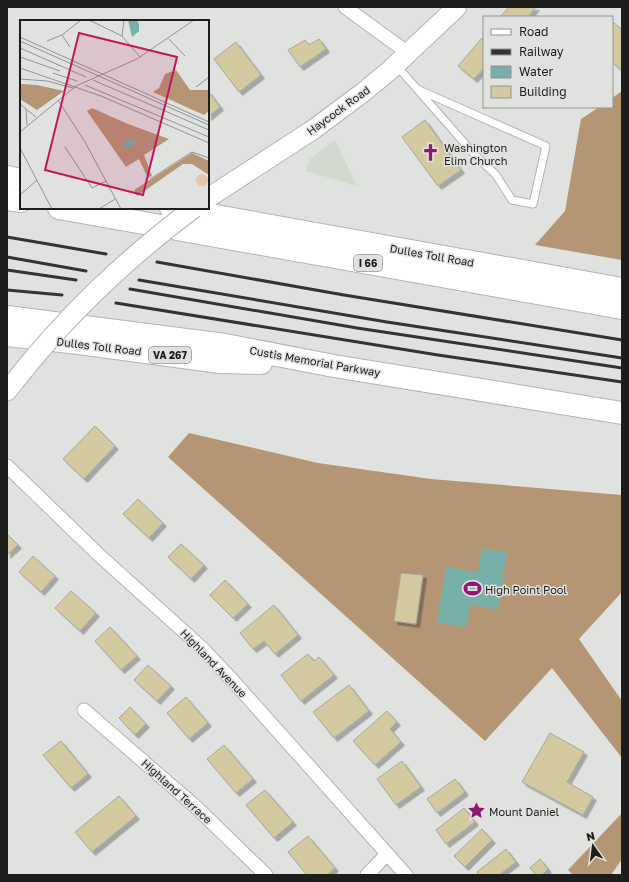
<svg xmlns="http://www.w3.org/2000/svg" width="629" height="882" viewBox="0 0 629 882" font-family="'Golos Text',sans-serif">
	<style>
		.built { fill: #d4d9cf }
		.forest { fill: #b59674 }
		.water { fill: #78b0a9 }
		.building { fill: #d3cb9f; stroke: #a6a6a2; filter: url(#shadow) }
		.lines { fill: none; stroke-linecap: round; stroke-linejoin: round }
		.service-casing { stroke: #b3b5b2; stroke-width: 9 }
		.minor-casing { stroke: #b3b5b2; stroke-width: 15 }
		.secondary-casing { stroke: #b3b5b2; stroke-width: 21 }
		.motorway-casing { stroke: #b3b5b2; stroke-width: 24 }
		.service { stroke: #fff; stroke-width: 7 }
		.minor { stroke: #fff; stroke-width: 13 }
		.secondary { stroke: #fff; stroke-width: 19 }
		.motorway { stroke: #fff; stroke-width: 22 }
		.rail { stroke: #333432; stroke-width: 3 }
		.secondary-bridge-casing { stroke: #b3b5b2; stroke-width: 21; stroke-linecap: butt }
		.secondary-bridge { stroke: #fff; stroke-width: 19 }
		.labels { text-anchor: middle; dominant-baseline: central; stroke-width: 3; stroke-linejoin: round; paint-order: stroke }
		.shield { fill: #e0e2df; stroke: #585956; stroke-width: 1 }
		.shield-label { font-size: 10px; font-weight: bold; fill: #1d1e1c }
		.street-label { font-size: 11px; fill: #1d1e1c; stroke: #e0e2df }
		.poi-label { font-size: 11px; fill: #1d1e1c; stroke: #e0e2df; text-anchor: start }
		.inset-road { fill: none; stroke: #929491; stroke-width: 1 }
		.view { fill: #c2185b; fill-opacity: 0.15; stroke: #c2185b; stroke-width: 2 }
		.inset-edge { fill: none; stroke: #1d1e1c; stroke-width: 2 }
	</style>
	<defs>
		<filter id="shadow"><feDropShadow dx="3.5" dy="3.5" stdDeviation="0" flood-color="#0004"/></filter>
	</defs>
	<rect width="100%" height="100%" fill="#e0e2df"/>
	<polygon class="built" points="335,140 339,148 357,186 306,171 310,159"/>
	<g class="forest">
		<polygon points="622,91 622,260 535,245 565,211 581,119 599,107 612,107 612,98"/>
		<polygon points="189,433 318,463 431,479 622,495 622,592 579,639 622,701 622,758 552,668 485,741 168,457"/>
		<polygon points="622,813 622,859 611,875 573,875 568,870"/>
	</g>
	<polygon class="water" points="482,548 507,552 498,610 470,605 466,627 437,623 446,567 478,572"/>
	<g class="building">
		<polygon points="509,7 536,7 528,17 500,17"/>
		<polygon points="613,22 622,30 622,71 612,62 612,24"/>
		<polygon points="482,38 484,40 484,68 474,79 458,66"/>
		<polygon points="319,39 326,49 300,67 288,50 305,40 309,45"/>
		<polygon points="236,42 261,75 239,92 214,59"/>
		<polygon points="208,91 220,107 208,117"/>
		<polygon points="425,120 461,170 438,186 402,137"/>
		<polygon points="95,426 115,446 84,479 63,459"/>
		<polygon points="138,499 163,523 149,538 123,514"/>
		<polygon points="7,534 18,545 7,555"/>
		<polygon points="181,544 204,565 191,579 168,557"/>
		<polygon points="33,556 55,576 41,592 19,572"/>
		<polygon points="401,573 423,575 416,624 394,621"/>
		<polygon points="225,580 248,604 233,618 210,595"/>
		<polygon points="71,591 96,613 80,631 55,608"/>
		<polygon points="274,605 298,635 275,654 264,641 253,649 240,633"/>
		<polygon points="110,627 137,656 121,670 95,641"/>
		<polygon points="308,654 314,661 319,657 334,675 301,701 281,675"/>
		<polygon points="148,665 171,686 157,701 134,680"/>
		<polygon points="349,685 369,711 334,738 313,712"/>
		<polygon points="186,697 208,723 189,739 167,713"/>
		<polygon points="130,707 146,724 135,735 119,718"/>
		<polygon points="387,711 397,722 390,729 401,742 375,765 353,741"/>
		<polygon points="550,733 584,752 567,782 593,797 583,815 522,782"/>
		<polygon points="61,741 88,774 71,788 43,755"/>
		<polygon points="224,745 253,779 236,793 207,759"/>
		<polygon points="402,761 421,787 396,805 377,779"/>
		<polygon points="455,779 465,792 437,813 427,799"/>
		<polygon points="265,790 293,822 274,838 246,805"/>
		<polygon points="119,796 136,816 92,852 75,832"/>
		<polygon points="464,808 475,822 446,844 436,830"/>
		<polygon points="482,829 492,840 465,867 454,856"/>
		<polygon points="308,836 335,868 327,875 307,875 288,852"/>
		<polygon points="506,849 516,862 499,875 479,875 477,872"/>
		<polygon points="540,859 548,869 542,875 536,875 530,868"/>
	</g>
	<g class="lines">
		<defs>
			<polyline id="service" points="396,65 474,154 496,175 512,200 533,204 546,146 417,89"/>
			<g id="minor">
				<polyline points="345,7 408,53"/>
				<polyline points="7,466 99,555 201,647 234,682 406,875"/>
				<polyline points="84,710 196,807 266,875"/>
				<polyline points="367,875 387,854"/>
			</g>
			<g id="secondary">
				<polyline points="208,198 314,129 361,94 389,71 457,7"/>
				<polyline points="7,391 15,381"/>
			</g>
			<g id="motorway">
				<polyline points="7,177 21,180"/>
				<polyline points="7,199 21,201"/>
				<polyline points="59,208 622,308"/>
				<polyline points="171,208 622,289"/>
				<polyline points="7,317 225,345 334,366 622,413"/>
				<polyline points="7,335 79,343 220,362 261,363"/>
			</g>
		</defs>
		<use href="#service" class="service-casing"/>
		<use href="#minor" class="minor-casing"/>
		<use href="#secondary" class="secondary-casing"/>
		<use href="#motorway" class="motorway-casing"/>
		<use href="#service" class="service"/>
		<use href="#minor" class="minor"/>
		<use href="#secondary" class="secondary"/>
		<use href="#motorway" class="motorway"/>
		<g class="rail">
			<polyline points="7,237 106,254"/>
			<polyline points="7,257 86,271"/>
			<polyline points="157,262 344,295 622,340"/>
			<polyline points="7,270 76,280"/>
			<polyline points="139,280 387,322 622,358"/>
			<polyline points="130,289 357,328 622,368"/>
			<polyline points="7,290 62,295"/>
			<polyline points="116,303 438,355 622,382"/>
		</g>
		<defs>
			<path id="secondary-bridge" d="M15,381C66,316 127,258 194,208"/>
		</defs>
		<use href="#secondary-bridge" class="secondary-bridge-casing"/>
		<use href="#secondary-bridge" class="secondary-bridge"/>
	</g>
	<defs>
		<symbol id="church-bare" viewBox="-9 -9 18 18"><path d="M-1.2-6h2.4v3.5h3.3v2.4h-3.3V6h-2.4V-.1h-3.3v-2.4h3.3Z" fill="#911775" stroke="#e0e2df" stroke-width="2.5" paint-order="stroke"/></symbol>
		<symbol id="stadium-bare" viewBox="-9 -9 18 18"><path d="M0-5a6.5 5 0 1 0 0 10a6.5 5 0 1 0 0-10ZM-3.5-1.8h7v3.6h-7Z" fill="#911775" stroke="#e0e2df" stroke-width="2.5" paint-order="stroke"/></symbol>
		<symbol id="sight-bare" viewBox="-9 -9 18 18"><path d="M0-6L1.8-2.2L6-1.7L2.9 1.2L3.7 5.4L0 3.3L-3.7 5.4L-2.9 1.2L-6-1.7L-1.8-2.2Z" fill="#911775" stroke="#e0e2df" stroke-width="2.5" paint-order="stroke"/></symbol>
	</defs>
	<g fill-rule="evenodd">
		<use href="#church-bare" x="418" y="140" width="25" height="25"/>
		<use href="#stadium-bare" x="460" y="576" width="25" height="25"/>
		<use href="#sight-bare" x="464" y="798" width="25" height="25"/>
	</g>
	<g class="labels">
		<g class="shield">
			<rect x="354" y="255" width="28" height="16" rx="3"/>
			<rect x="149" y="347" width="42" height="16" rx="3"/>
		</g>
		<g class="shield-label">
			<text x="368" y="263">I 66</text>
			<text x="170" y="355">VA 267</text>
		</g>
		<g class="street-label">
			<text transform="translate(338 110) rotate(-36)">Haycock Road</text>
			<text transform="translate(432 255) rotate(10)">Dulles Toll Road</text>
			<text transform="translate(99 346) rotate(7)">Dulles Toll Road</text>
			<text transform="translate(315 361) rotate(10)">Custis Memorial Parkway</text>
			<text transform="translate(214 663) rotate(46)">Highland Avenue</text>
			<text transform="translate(177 791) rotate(42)">Highland Terrace</text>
		</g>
		<g class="poi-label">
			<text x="444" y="147">Washington<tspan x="444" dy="13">Elim Church</tspan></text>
			<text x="485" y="589">High Point Pool</text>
			<text x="489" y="811">Mount Daniel</text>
		</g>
	</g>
	<g transform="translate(20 20)">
		<rect width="189" height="189" fill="#e0e2df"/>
		<path d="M176 160a6 6 0 1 1 12 0a6 6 0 1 1-12 0Z" fill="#e1c8af"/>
		<path d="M156,50L170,70H189V91L184,95L133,72L139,68L145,54ZM0,64L17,65L44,71L17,90L0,79ZM72,88L108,104L149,119L124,135L132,156L128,158L119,139L106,147L67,91ZM172,133L189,141V155L172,144H163L117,176L114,170Z" fill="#b59674"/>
		<path d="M108,0H117L119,4V11L112,17ZM113,117L116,119L113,127H103L106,119L111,121Z" fill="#78b0a9"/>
		<path class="inset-road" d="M69,0L102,16L120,37M42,15L50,27M102,16L104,0M0,17L189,102M149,19L165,36M0,21L189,105M27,21L42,15L61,0M0,28L66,57M0,37L40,51M0,48L81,76L189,123M33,53L57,61M0,59L27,61L53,68M73,60L189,110M65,65L189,117M176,67L189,57M38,80L65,122L101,189M0,84L16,97M6,89L7,105M0,112L56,66L117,39L174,0M45,127L72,168L86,161M0,128L32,189M130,159L172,132L189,138M0,175L17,160M79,189L95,179"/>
		<path class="view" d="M59,13L157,37L123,175L25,150Z"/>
		<rect width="189" height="189" class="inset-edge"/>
	</g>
	<rect width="629" height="882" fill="none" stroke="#1d1e1c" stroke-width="16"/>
	<rect x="483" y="16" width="130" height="92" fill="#e0e2df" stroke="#929491"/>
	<rect x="491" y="29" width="20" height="6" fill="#ffffff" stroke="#929491"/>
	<text x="519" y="36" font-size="12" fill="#1d1e1c">Road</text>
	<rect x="491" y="49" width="20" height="6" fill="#333432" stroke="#929491"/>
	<text x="519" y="56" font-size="12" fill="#1d1e1c">Railway</text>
	<rect x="491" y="66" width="20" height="12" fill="#78b0a9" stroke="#929491"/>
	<text x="519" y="76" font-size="12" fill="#1d1e1c">Water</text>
	<rect x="491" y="86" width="20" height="12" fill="#d3cb9f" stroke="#929491"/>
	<text x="519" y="96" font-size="12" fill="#1d1e1c">Building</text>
	<g transform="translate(593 846) rotate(346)" stroke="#e0e2df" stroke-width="3" paint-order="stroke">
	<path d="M0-3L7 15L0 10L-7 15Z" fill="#1d1e1c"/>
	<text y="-6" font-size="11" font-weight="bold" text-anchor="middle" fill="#1d1e1c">N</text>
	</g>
</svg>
